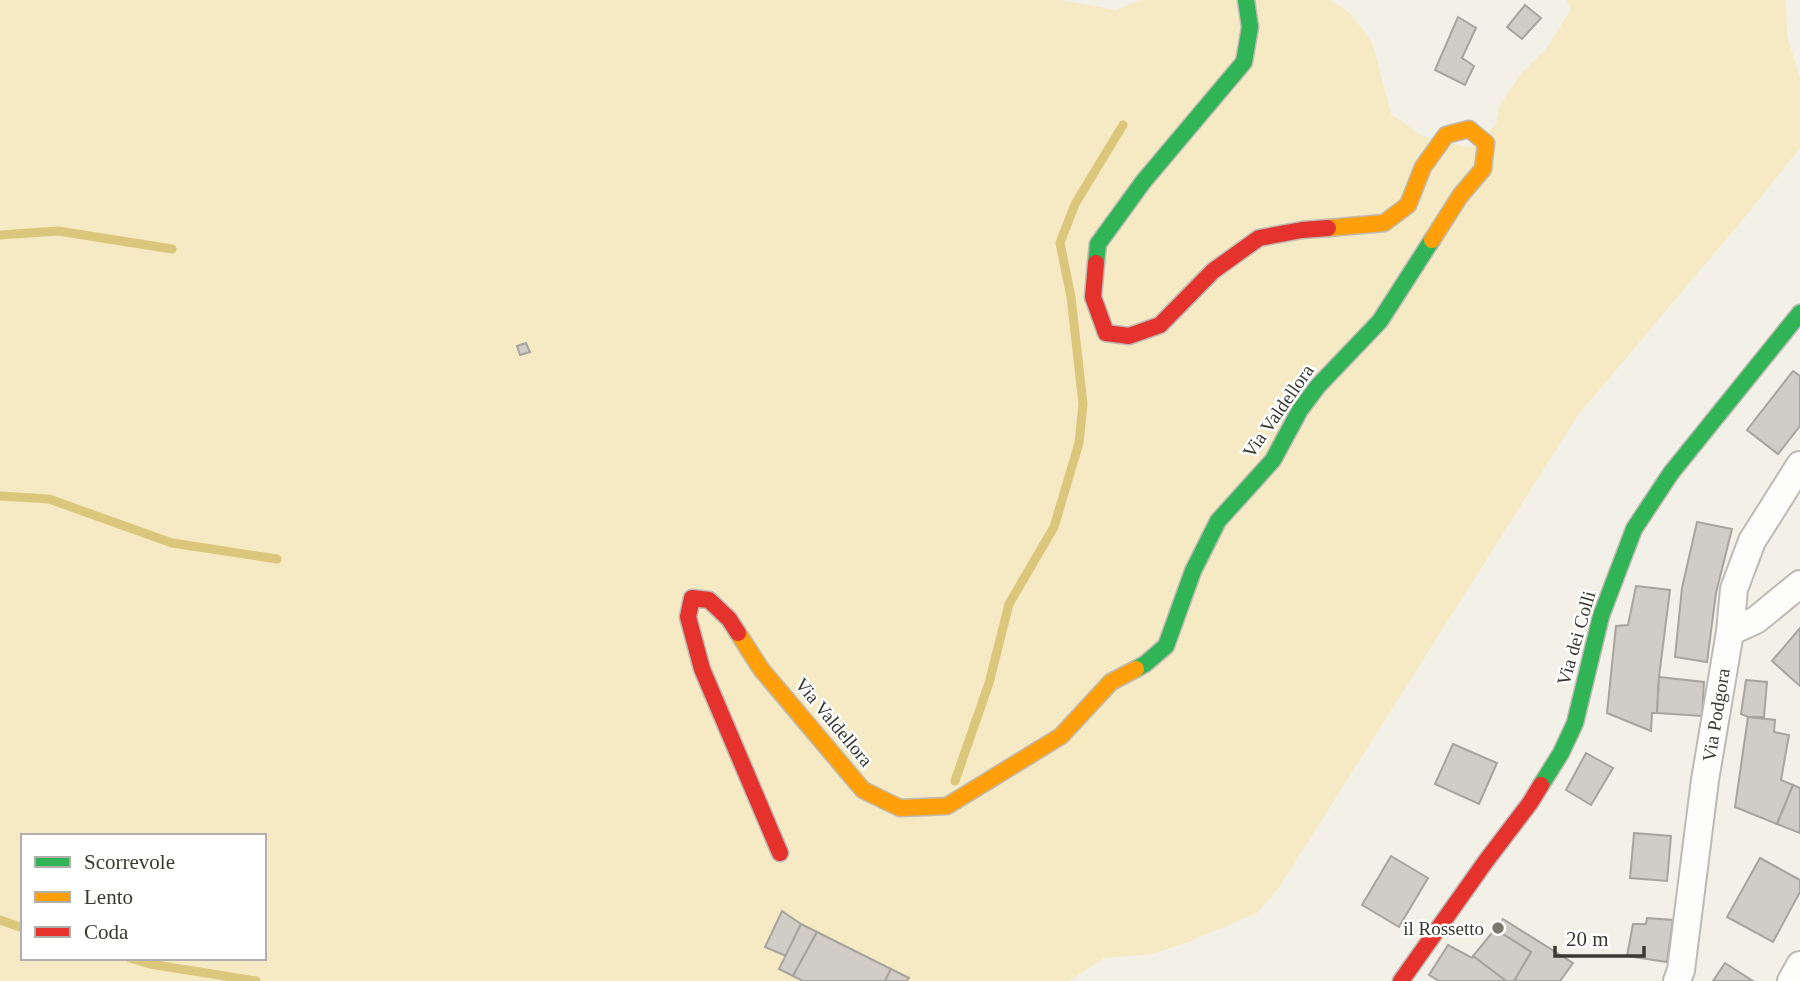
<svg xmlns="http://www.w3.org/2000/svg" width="1800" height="981" viewBox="0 0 1800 981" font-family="Georgia,serif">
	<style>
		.green { fill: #f5eac3; fill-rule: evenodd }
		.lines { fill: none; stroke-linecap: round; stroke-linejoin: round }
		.stream { stroke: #dbc77b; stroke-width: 9 }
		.building { fill: #cfcdc5; stroke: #a7a49d; stroke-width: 2 }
		.street-casing { stroke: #bdbab3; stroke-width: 30 }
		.fast-casing { stroke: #bdbab3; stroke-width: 19 }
		.slow-casing { stroke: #bdbab3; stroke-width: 19 }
		.jam-casing { stroke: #bdbab3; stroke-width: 19 }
		.street { stroke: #fdfdfb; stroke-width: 26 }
		.fast { stroke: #30b455; stroke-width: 16 }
		.slow { stroke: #ff9f0a; stroke-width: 16 }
		.jam { stroke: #e5322d; stroke-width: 16 }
		.poi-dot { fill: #7b7870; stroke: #fff; stroke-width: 2.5 }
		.labels { text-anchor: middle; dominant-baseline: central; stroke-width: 5; stroke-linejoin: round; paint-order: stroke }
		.street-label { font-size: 19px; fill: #3a3830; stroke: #fff }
		.poi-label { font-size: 19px; fill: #3a3830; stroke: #fff; text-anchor: end }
	</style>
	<rect width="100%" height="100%" fill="#f3f0e7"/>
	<path class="green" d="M0,0H1060L1116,10L1140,0H1330L1350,13L1372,42L1391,114L1422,136L1469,148L1496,125L1499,107L1520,75L1547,48L1571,9L1566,0H1786L1787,36L1800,78V148L1749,212L1578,415L1278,889L1257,913L1188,942L1152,954L1104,958L1069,981H0ZM23,836H264V958H23Z"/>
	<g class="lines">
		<g class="stream">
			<polyline points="0,235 58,231 172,249"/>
			<polyline points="0,496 49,499 172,543 277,559"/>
			<polyline points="955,781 989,683 1009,604 1054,527 1079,443 1083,404 1071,297 1060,243 1075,204 1123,125"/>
			<polyline points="0,920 23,928"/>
			<polyline points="130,958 150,964 256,981"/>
		</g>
	</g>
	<g class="building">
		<polygon points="1525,5 1541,18 1522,39 1507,27"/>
		<polygon points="1458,17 1476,28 1462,58 1474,66 1465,85 1435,70"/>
		<polygon points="526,343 530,352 520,355 517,346"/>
		<polygon points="1793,371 1800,376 1800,426 1778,454 1747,430"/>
		<polygon points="1697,522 1732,529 1716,593 1707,662 1675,657 1682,588"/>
		<polygon points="1636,586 1670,590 1659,677 1657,713 1652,713 1651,731 1607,713 1616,626 1628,625"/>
		<polygon points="1800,628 1800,686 1772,661"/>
		<polygon points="1659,677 1704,682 1702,716 1657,713"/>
		<polygon points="1746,680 1767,682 1764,717 1748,717 1741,714"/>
		<polygon points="1748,717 1775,720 1774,732 1789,735 1781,780 1793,785 1777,824 1735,807"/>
		<polygon points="1453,744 1497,763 1479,804 1435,784"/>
		<polygon points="1586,753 1613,768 1591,805 1566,790"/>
		<polygon points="1793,785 1800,788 1800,833 1777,824"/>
		<polygon points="1634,833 1671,836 1667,881 1630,878"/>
		<polygon points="1391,856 1428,878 1399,927 1362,905"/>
		<polygon points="1760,858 1800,880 1800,892 1773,942 1727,917"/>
		<polygon points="782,911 801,924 786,956 765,947"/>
		<polygon points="1647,918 1673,920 1667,962 1627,956 1633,924 1646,924"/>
		<polygon points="1503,919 1573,963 1560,981 1518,981 1515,979 1531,952 1495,929"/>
		<polygon points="801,924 817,932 793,976 779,969"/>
		<polygon points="1495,929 1531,952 1514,981 1506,981 1473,956"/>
		<polygon points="817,932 891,969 885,981 803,981 793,976"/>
		<polygon points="1448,945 1472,958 1473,956 1506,981 1439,981 1429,975"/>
		<polygon points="1725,963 1753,981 1713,981"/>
		<polygon points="891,969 909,978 907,981 885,981"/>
	</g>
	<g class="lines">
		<defs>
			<g id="street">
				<polyline points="1730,632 1756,620 1800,584"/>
				<polyline points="1677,981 1681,970 1705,780 1730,632 1734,589 1752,541 1800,465"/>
				<polyline points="1791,981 1800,965"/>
			</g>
			<g id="fast">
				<polyline points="1096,263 1098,244 1143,182 1244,62 1250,27 1246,0"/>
				<polyline points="1136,669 1145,664 1166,646 1193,571 1218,521 1273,460 1300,410 1318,386 1380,321 1432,240"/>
				<polyline points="1541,785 1561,753 1575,723 1601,616 1634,529 1671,473 1800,313"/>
			</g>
			<g id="slow">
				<polyline points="1328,228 1384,223 1408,205 1423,167 1446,135 1469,129 1486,143 1483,169 1460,196 1432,240"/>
				<polyline points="738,633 761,669 863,790 900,808 947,806 1061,736 1111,682 1136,669"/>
			</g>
			<g id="jam">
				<polyline points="1096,263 1093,297 1106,333 1129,336 1160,325 1213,271 1259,238 1302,230 1328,228"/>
				<polyline points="738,633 729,619 709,600 692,598 688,617 702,669 780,853"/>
				<polyline points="1401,981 1486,861 1530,803 1541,785"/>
			</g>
		</defs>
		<use href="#street" class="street-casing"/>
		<use href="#fast" class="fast-casing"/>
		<use href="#slow" class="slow-casing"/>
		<use href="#jam" class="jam-casing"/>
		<use href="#street" class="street"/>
		<use href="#fast" class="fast"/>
		<use href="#slow" class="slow"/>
		<use href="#jam" class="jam"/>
	</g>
	<circle class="poi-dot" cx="1498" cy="928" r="7"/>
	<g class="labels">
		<g class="street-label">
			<text transform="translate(1278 411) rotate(-55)">Via Valdellora</text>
			<text transform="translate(1576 638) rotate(-74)">Via dei Colli</text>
			<text transform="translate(1716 715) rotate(-81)">Via Podgora</text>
			<text transform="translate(834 722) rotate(50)">Via Valdellora</text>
		</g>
		<g class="poi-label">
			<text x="1484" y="928">il Rossetto</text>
		</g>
	</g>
	<rect x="21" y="834" width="245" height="126" fill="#ffffff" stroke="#b0afac" stroke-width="2"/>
	<rect x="35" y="857" width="35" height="10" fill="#30b455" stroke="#b0afac" stroke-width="2"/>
	<text x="84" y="869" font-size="21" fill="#3a3830">Scorrevole</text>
	<rect x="35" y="892" width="35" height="10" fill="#ff9f0a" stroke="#b0afac" stroke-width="2"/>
	<text x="84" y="904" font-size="21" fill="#3a3830">Lento</text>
	<rect x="35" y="927" width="35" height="10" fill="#e5322d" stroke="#b0afac" stroke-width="2"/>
	<text x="84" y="939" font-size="21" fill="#3a3830">Coda</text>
	<path d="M1555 946v10h89v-10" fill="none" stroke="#3a3830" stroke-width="3.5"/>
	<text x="1566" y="946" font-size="21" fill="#3a3830" stroke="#ffffff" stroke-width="5" paint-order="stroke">20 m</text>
</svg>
